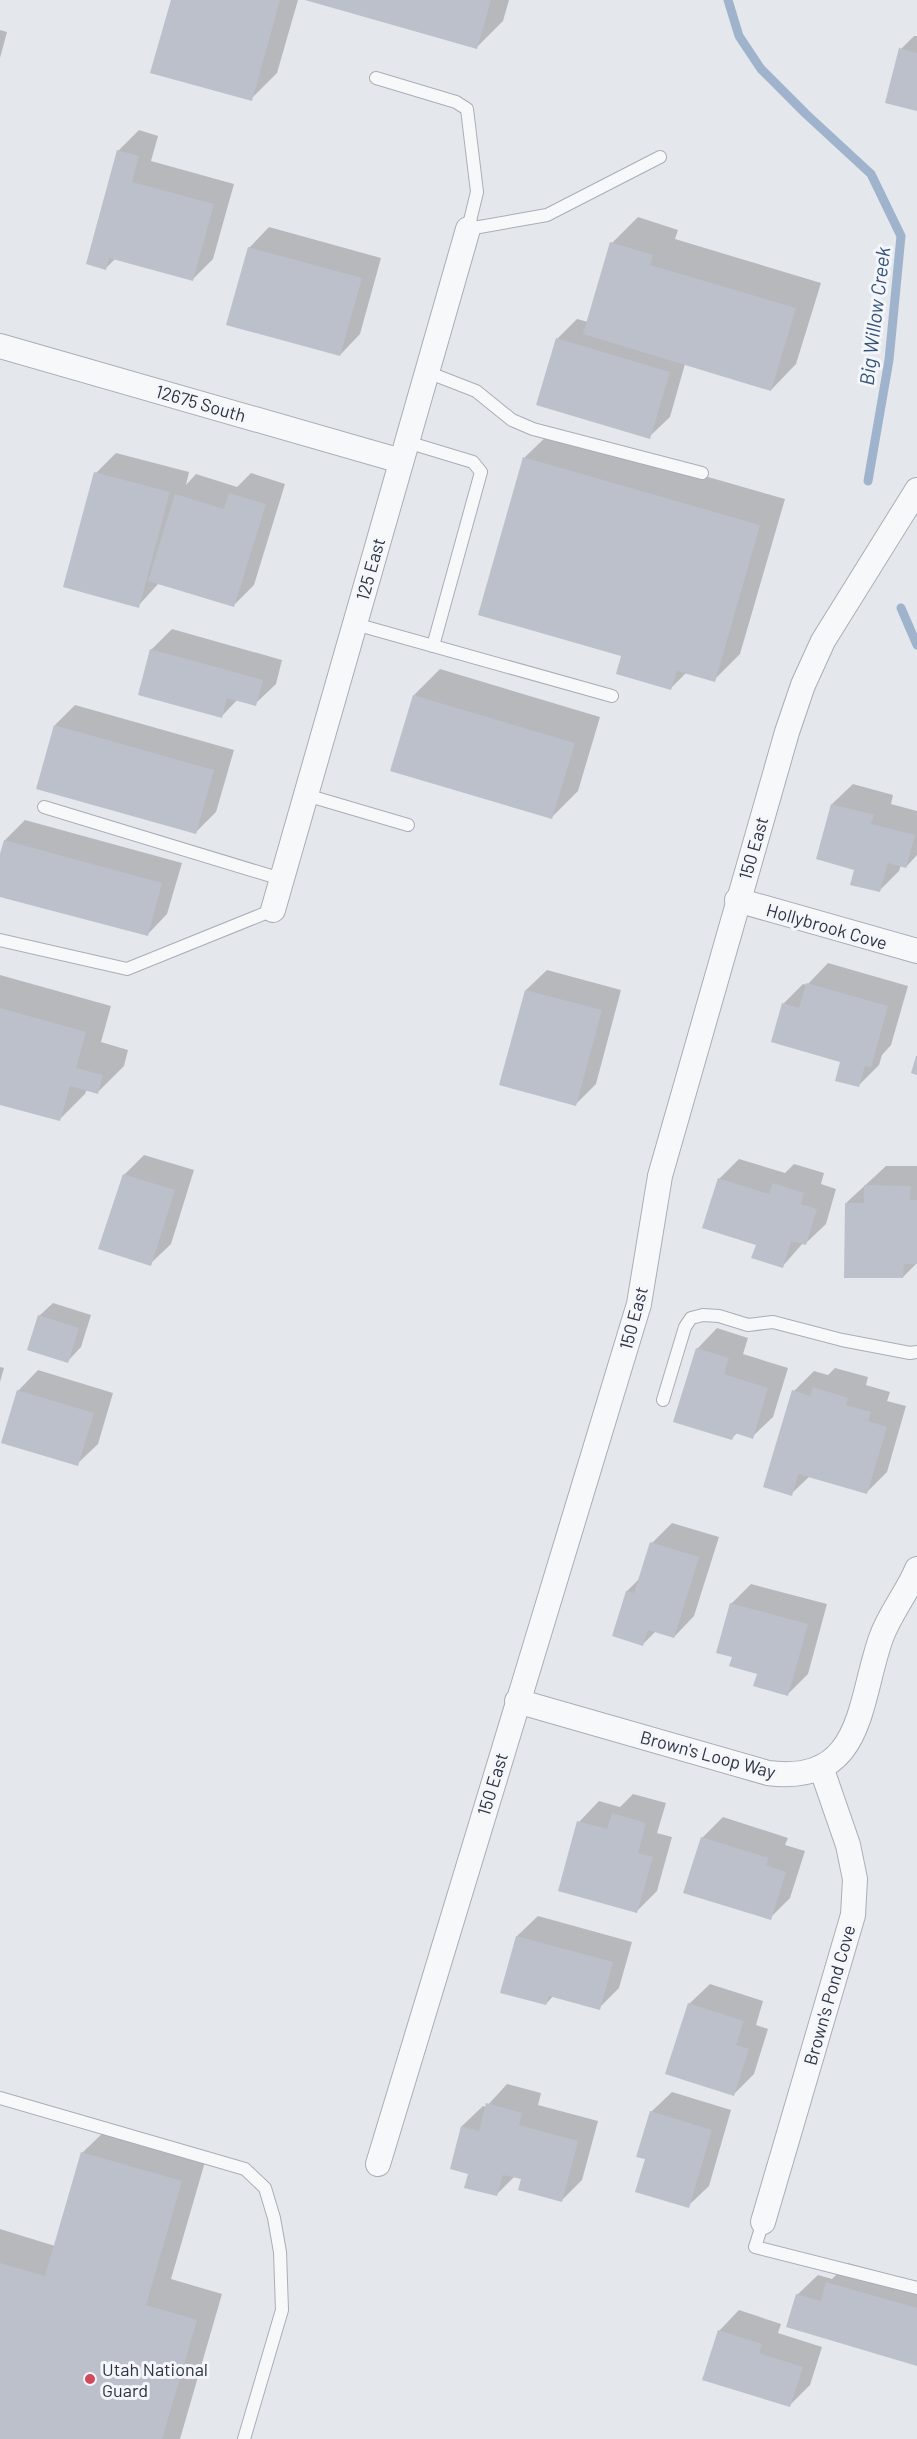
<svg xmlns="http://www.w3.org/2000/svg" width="917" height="2439" viewBox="0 0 917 2439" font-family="Barlow,sans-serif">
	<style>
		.shadow { fill: #0003 }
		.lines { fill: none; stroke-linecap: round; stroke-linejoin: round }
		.stream { stroke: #9fb4cc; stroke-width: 9 }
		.building { fill: #bbc0ca }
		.lane-casing { stroke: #a9aeb7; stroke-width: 14 }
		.street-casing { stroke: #a9aeb7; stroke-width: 26 }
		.lane { stroke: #f7f8fa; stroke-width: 12 }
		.street { stroke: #f7f8fa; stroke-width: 24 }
		.poi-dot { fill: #d1495b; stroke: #f4f6f9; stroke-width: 2 }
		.labels { text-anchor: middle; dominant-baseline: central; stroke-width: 6; stroke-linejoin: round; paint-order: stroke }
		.street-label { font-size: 18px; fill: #2b3445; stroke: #f4f6f9 }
		.poi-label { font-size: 18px; fill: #2b3445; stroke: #f4f6f9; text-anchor: start }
		.water-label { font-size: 20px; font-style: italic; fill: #34527a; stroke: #f4f6f9 }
	</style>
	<rect width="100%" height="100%" fill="#e4e7ec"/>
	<g class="shadow">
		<polygon points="172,0 298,0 277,73 251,99"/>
		<polygon points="308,0 509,0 503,21 477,47"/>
		<polygon points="0,30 7,32 0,58"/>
		<polygon points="914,36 917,36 917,110 901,49"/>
		<polygon points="139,130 158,136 151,161 234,184 213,259 193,279 116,258 106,268 118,151"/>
		<polygon points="638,217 678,230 675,239 821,283 796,364 771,390 685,364 670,417 649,437 557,339 577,319 588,322 612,243"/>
		<polygon points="269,227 381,258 360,334 340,355 249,248"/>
		<polygon points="551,432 785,499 740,654 714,680 687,672 671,688 623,655 480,614 525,457"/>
		<polygon points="116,453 189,472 186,485 196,474 237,487 251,473 285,484 254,585 234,605 159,583 138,606 96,473"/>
		<polygon points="172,629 282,660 276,684 255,704 238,699 221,717 151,650"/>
		<polygon points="440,669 600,717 578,791 552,817 414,695"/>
		<polygon points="75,705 234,750 216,812 196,832 55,725"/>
		<polygon points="853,784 893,795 891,804 917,811 917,855 906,867 901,865 899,871 879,891 832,804"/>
		<polygon points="25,820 182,863 167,914 147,935 0,895 0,860 5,840"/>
		<polygon points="828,963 908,986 891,1045 882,1055 879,1065 858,1086 842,1061 783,1004 803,984 807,985"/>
		<polygon points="547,970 621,990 596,1084 576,1104 526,990"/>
		<polygon points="0,975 111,1006 101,1042 128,1050 124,1066 98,1092 87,1089 85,1094 59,1120 0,1103"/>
		<polygon points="144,1155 194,1170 171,1244 150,1264 124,1175"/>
		<polygon points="739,1159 785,1173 794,1164 824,1173 821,1184 836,1189 826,1224 805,1244 803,1243 782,1267 758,1244 719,1179"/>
		<polygon points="886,1166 917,1166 917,1263 903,1277 846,1203"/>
		<polygon points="53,1303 91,1315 81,1347 68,1361 39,1316"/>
		<polygon points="717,1328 748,1338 743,1354 788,1368 773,1417 752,1437 738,1432 732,1438 697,1349"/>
		<polygon points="0,1367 4,1368 0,1382"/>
		<polygon points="835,1368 868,1377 866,1385 890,1392 887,1401 906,1406 887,1472 866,1493 810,1476 791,1494 794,1391 814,1371 828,1375"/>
		<polygon points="38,1370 113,1393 98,1444 77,1464 18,1391"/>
		<polygon points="672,1523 719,1537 694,1616 674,1637 656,1631 643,1644 627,1591 640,1578 652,1543"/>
		<polygon points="751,1584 827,1604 808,1674 788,1694 734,1656 731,1604"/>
		<polygon points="633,1794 666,1803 657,1833 672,1837 657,1891 637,1911 579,1822 599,1801 620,1807"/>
		<polygon points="723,1817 788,1838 785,1845 805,1851 790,1898 770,1918 702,1838"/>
		<polygon points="538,1916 632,1942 619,1988 599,2008 554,1995 546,2004 517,1936"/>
		<polygon points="710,1984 763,2001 756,2025 768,2029 754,2074 734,2094 689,2004"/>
		<polygon points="507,2084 541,2093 538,2105 598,2121 582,2180 562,2200 523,2178 515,2176 496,2195 470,2173 462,2126 483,2106 486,2107"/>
		<polygon points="672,2092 731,2110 709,2186 688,2206 647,2158 651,2112"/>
		<polygon points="109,2127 207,2155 171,2279 222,2294 180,2439 0,2439 0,2229 55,2246 83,2152"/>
		<polygon points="848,2263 917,2282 917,2364 797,2295 818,2275 832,2279"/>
		<polygon points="739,2310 781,2324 778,2333 822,2347 810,2385 789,2406 719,2331"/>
	</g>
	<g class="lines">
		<g class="stream">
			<polyline points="728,0 739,36 761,69 806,114 871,174 901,236 889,360 868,481"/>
			<polyline points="901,608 917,645"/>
		</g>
	</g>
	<g class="building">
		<polygon points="171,0 280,0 252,101 150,73"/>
		<polygon points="305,0 491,0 477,49"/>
		<polygon points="899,48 917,53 917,111 885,103"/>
		<polygon points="117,150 139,156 132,182 214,204 193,281 109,258 106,270 86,264"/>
		<polygon points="610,242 653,255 650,265 796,308 771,391 583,334"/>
		<polygon points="248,247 362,278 340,356 226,325"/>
		<polygon points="556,338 670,372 650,439 536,405"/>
		<polygon points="523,457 760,525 715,682 677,671 671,690 616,674 621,656 478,615"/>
		<polygon points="94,472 170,492 139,608 63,587"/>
		<polygon points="229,493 266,504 234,607 148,581 175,494 224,509"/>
		<polygon points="150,649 263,680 256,706 227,698 222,718 138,695"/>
		<polygon points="413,695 575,743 552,819 390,771"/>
		<polygon points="54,725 214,770 196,834 36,789"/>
		<polygon points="831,804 874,815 871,824 915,835 906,868 888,863 880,892 850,885 854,870 816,859"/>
		<polygon points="4,840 162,883 148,936 0,897 0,854"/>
		<polygon points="806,983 888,1006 871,1067 865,1066 859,1087 835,1081 840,1062 771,1042 782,1003 799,1008"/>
		<polygon points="525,990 602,1010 576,1106 499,1085"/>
		<polygon points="0,1008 86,1032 76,1068 103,1075 98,1094 70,1086 60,1121 0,1105"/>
		<polygon points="916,1056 917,1056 917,1075 911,1073"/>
		<polygon points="123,1174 175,1190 151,1266 98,1249"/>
		<polygon points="718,1178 769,1194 773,1183 804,1193 801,1204 817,1209 806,1245 791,1241 783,1268 751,1258 756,1245 702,1228"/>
		<polygon points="864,1185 911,1186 910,1200 917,1200 917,1264 904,1264 903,1278 844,1278 845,1203 864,1203"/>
		<polygon points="38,1315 79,1328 68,1363 27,1350"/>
		<polygon points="696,1348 729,1358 724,1374 768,1388 753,1439 735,1433 732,1440 673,1422"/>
		<polygon points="813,1387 848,1398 846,1405 871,1412 868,1421 887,1427 867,1494 798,1474 792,1496 763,1487 792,1390 810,1396"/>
		<polygon points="17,1390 94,1413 78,1466 1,1443"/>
		<polygon points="650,1542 699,1557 674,1638 648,1630 643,1646 612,1636 626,1591 634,1593"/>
		<polygon points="730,1603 808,1624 788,1696 753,1686 757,1674 729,1666 732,1657 716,1653"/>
		<polygon points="612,1813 646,1823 638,1853 653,1857 637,1913 558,1891 577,1821 607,1829"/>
		<polygon points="701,1837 769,1858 766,1865 786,1872 771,1920 683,1893"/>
		<polygon points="516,1936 613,1962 600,2010 549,1996 546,2005 500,1993"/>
		<polygon points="688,2003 744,2021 736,2045 749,2049 734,2096 665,2074"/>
		<polygon points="486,2103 522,2113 519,2125 578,2141 562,2202 518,2190 521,2179 503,2175 497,2196 464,2188 468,2174 450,2169 461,2126 479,2131"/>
		<polygon points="650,2111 712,2130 689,2208 635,2192 645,2159 636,2157"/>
		<polygon points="81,2152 182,2181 146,2305 197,2320 162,2439 0,2439 0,2263 45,2276"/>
		<polygon points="826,2282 917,2308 917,2366 786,2327 796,2294 821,2301"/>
		<polygon points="718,2330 762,2344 759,2353 803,2367 790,2407 702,2380"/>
	</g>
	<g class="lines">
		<defs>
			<g id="lane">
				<polyline points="376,78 456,102 467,109 477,192 468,229 547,215 660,157"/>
				<polyline points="427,372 476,391 512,420 533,429 702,473"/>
				<polyline points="407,442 473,462 481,472 433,646"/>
				<polyline points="355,624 612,696"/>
				<polyline points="306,795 408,825"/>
				<polyline points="44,807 281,879"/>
				<polyline points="0,940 127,969 273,910"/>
				<polyline points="663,1400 685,1327 691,1318 703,1315 719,1316 748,1325 773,1322 842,1340 910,1353 917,1352"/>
				<polyline points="0,2098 245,2169 265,2188 274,2218 280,2252 282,2310 244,2439"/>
				<polyline points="763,2222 755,2247 917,2288"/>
			</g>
			<g id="street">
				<polyline points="0,346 401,461"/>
				<polyline points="737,900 917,951"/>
				<polyline points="273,910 468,229"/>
				<path d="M517,1701L768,1773C864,1785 858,1703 881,1638C890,1613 907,1593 917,1569"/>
				<polyline points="378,2164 639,1304 660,1176 787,732 803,685 823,641 917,490"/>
				<polyline points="763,2222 853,1915 855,1879 848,1845 821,1767"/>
			</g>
		</defs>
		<use href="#lane" class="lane-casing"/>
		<use href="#street" class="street-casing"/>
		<use href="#lane" class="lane"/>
		<use href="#street" class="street"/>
	</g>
	<circle class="poi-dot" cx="90" cy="2379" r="6"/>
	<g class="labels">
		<g class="street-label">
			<text transform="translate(201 403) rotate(16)">12675 South</text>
			<text transform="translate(370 569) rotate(-74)">125 East</text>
			<text transform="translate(753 848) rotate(-74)">150 East</text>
			<text transform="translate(827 926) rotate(16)">Hollybrook Cove</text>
			<text transform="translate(633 1318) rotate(-75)">150 East</text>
			<text transform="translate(708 1754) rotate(15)">Brown's Loop Way</text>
			<text transform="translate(492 1784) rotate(-73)">150 East</text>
			<text transform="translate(829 1995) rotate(-74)">Brown's Pond Cove</text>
		</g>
		<g class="poi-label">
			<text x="102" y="2369">Utah National<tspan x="102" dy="21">Guard</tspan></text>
		</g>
		<g class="water-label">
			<text transform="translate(874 316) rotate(-83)">Big Willow Creek</text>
		</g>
	</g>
</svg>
